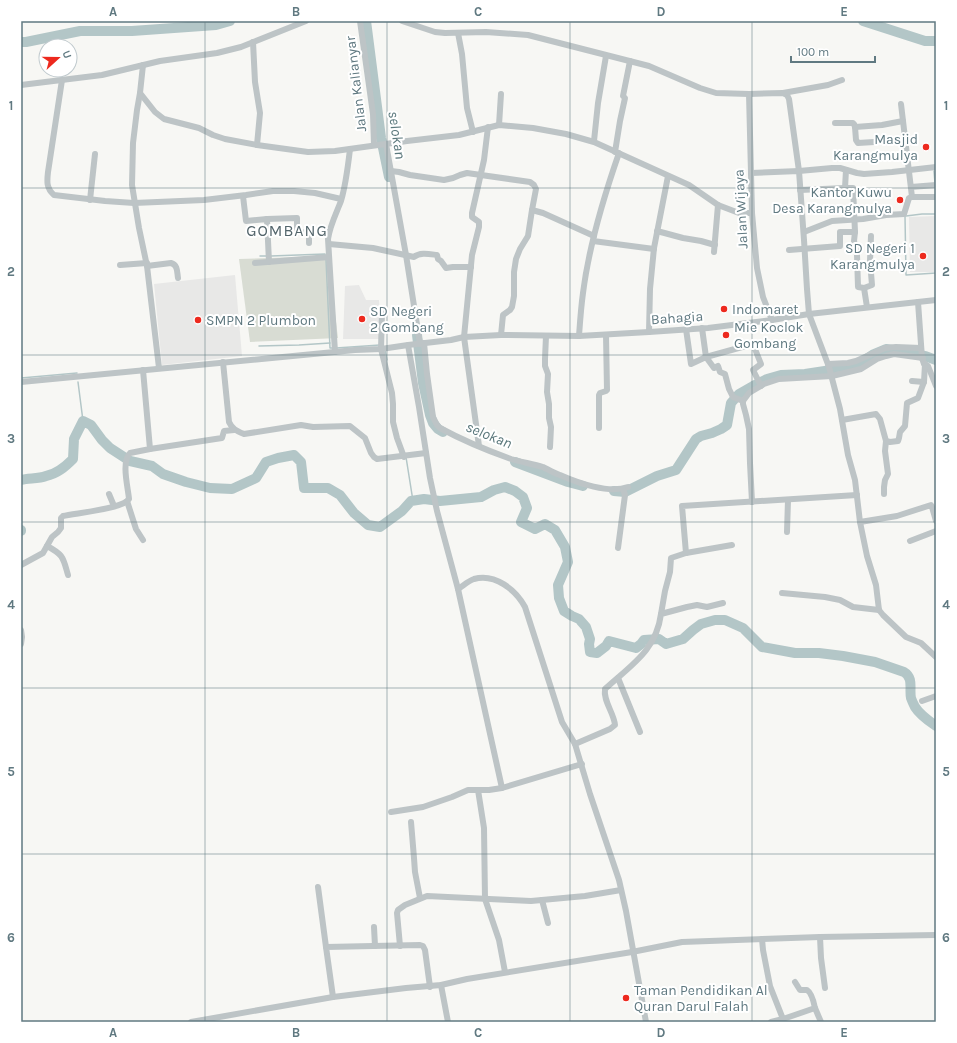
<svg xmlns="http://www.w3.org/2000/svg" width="957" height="1043" viewBox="0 0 957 1043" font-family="Karla,sans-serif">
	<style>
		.built { fill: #e8e8e7 }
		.green { fill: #d8dcd3 }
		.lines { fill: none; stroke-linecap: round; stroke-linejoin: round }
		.stream { stroke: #b3c6c7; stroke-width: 1.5 }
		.river { stroke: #b3c6c7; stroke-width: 10 }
		.minor { stroke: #bdc4c6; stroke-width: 6 }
		.grid { fill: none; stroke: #607981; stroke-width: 1; stroke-opacity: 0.55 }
		.poi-dot { fill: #ed291e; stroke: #fff; stroke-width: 1.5 }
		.labels { text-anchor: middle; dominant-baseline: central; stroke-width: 4; stroke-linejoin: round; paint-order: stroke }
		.street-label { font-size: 14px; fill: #607981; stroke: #fff }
		.poi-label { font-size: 14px; fill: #607981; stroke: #fff; text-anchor: start }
		.water-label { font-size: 15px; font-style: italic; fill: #5b787c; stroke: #fff }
		.quarter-label { font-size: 16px; letter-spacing: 1px; fill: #53656b; stroke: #fff }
		.neatline { fill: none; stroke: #607981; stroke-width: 1.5 }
		.grid-label { font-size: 13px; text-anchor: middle; font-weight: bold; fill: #607981 }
	</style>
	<rect width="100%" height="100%" fill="#f7f7f4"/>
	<g class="built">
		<polygon points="936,216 936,272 910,272 909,217"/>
		<polygon points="235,275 242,356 162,365 154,284"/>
		<polygon points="359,285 366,300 379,300 381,339 343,339 345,286"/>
	</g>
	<polygon class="green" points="328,256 338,338 250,342 239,259"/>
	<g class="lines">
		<g class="stream">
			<polyline points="934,171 935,183"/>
			<polyline points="905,216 906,275 936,273"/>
			<polyline points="906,216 922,214 936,214"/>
			<polyline points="260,256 267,256"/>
			<polyline points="271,256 325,254 325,256"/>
			<polyline points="326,260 330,348 332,348"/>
			<polyline points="259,346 299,345 330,343"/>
			<polyline points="336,348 380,345"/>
			<polyline points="385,350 387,360"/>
			<polyline points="21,378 77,373"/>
			<polyline points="78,382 83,421"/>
			<polyline points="406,457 413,501"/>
		</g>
		<g class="river">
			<polyline points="366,21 381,138 389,177"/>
			<polyline points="863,21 925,41 936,41"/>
			<polyline points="21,42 26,42 80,31 132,31 216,25 230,21"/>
			<polyline points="417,335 423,383 430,415 433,423 438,429 443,432"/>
			<polyline points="515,462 568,482 583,486"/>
			<path d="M21,480C29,478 38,479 46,476C57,474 65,467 73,459L74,439L83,421L91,425L102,440L110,448L130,461L152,466L163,474L186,482L210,488L232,489L256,478L266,462L278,458L294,455L301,462L304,488H328L340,495L354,513L368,525L380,527L402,511L411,501L424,499L440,501L481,497L494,490L505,487L515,491L523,497L527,508L521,522L535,529L545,524L555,530L565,547L568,562L558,585L559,598L564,611L572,616L579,619L586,627L590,639L589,644L590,652L597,653L606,646L609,641L636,648L641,644L644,640L659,639L666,644L683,639L693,630L701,624L715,620H725L743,628L762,647L795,653H819L843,656L875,662L904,672C914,678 909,689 911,698C912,701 914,705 915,707C920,715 929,721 936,726"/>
			<polyline points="614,491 625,492 657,476 676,470 696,439 701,436 712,433 721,429 727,425 731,403 739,394 753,386 767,379 781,375 805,374 838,369 862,362 874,354 886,349 913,353 925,356 936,360"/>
			<polyline points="21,530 21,531"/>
		</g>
		<g class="minor">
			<polyline points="360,21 373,114 374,145"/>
			<polyline points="402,21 435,32 445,33 486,32 528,35 649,66 700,88 716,93 749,94 783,93 787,95 789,99 799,171 832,168 840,168 857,173 864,174 892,172 936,167"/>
			<polyline points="458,33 462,54 467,108 473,132"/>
			<polyline points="253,42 255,82 260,113 257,145"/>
			<polyline points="143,65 140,93 155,112 164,119 199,128 213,135 225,139 257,145 308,152 335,151 407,141 459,135 499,125 533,128 566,134 594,142 689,185 718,205 739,213 752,213"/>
			<path d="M62,80L48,172C47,181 46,188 54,195L105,201L134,203L204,200L246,195L273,191H294L315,193L341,199"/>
			<polyline points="21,85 102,75 160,61 217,53 241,47 306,21"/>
			<polyline points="140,93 137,110 133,143 132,185 139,228 147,266 159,368"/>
			<polyline points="783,93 828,85 842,80"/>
			<polyline points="749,94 752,213 757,268 763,297 772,320"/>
			<polyline points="901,104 912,197 936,197"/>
			<polyline points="835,123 853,123 854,124 855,127 882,125 903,121"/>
			<polyline points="499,125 501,94"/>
			<polyline points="855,127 856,140 858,143 874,142"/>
			<polyline points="594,141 598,103 606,56"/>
			<polyline points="386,144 406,255 420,344"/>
			<polyline points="615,152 620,121 625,98 623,96 630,61"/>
			<polyline points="846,170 845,188 853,188 855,232 854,241 857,255 858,287 864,288 867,307"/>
			<polyline points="391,171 399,172 410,175 444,180 453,178 460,175 467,173 530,182 534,185 536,189 532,210 543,213 594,236"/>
			<polyline points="751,173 799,171 804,240 807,289 809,314 829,367 840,409 848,455 855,480 860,522 867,556 876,585 879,610 883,615 906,637 921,643 936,657"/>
			<polyline points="911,187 936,185"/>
			<polyline points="800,190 845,188"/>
			<polyline points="243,196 246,221 267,219 269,262"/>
			<polyline points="90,200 95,154"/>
			<polyline points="267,219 297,218 297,232 309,233 309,243"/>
			<polyline points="657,231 683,238 701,241 715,245"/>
			<polyline points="804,232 832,221 863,219 886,215 904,214 909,198 912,197"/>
			<polyline points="593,241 654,249"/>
			<path d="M329,244L373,248L414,257C420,252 429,254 437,255L438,259L441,261L446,268L453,267H471"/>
			<polyline points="789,250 840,246 840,232 855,232"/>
			<polyline points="714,252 718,205"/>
			<polyline points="255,263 329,257"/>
			<polyline points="120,265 147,263"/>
			<path d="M147,266L171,263C178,265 177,272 178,278"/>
			<polyline points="864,288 872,285 870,261 871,236"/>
			<polyline points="918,302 922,358 924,364 928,366 936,386"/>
			<polyline points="382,313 381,349 392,393 393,404 393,422 397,438 404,457"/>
			<polyline points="702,328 706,357 753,344 761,364 753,370 761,386"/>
			<polyline points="686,329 691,364 706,357 714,368 718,366 720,372 725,374 729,389 733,397 743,401"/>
			<polyline points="649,332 650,289 654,248 668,176"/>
			<polyline points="501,335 503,315 510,310 512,307 514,296 514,272 516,259 520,249 528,236 532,210"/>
			<polyline points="546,336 545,359 545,366 548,374 547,392 549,404 549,418 551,427 550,447"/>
			<path d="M579,336C580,322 581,307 583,293C589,245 603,199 619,153"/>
			<path d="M424,343L427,374L433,417L437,425L440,428C462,440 486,450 511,459C521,462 533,464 543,467C549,470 554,473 560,475C578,483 609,494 628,487"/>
			<polyline points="408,345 419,407 430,478 437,511 458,589 502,788"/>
			<path d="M335,352L328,239C330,225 336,214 341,201C346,184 348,166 350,149"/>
			<path d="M223,362L229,422C232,429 237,431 244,434L301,425L313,427L350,426L365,438L371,453L374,457L377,459L426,453"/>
			<polyline points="828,364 848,363 856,361 885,348 896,347 921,348"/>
			<polyline points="912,381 924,382"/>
			<polyline points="21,382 355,350 381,349 408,345 451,340 464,337 501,335 579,336 649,332 708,328 772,320 809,314 936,300"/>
			<polyline points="842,420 876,414 880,419 886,441 890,442 898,441 899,438 900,432 905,426 907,403 918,398 924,382 925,364"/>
			<polyline points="599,428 599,395 600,393 606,391 607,390 606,335"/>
			<polyline points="479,446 464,337 472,255 479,227 479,222 472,217 472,213 484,160 488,127"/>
			<polyline points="150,449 222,438 224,431 234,430"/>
			<polyline points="109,494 114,506"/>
			<polyline points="884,494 884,487 885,480 888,474 885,451 886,441"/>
			<polyline points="127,501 136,529 143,540"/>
			<polyline points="752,502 750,463 749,429 746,415 743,404 743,401 749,393 764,384 779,379 832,376 861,369 877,359 886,356 894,354 923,358"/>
			<polyline points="860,522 897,516 931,505 932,507 936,521"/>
			<polyline points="787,532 788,500"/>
			<polyline points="910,541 936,531"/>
			<path d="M47,546C64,555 63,558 68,575"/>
			<polyline points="618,548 625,495 623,489"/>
			<polyline points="686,553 682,506 857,495"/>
			<path d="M21,565L43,553L52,537L58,532L61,528V518L63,516C76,513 123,509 129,499C128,487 121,462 130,453L150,449L143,370"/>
			<path d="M458,589C463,586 468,581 474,579C495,573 516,590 525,607L562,722L575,744L590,794L619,880L626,911L646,1022"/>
			<polyline points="782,593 825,597 840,600 853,607 879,610"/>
			<polyline points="661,614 665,591 670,572 671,558 686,553 732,545"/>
			<polyline points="21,630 22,637 21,644"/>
			<polyline points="618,678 640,732"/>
			<polyline points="922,701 936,696"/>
			<path d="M575,744L610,729L615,725C614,713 603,701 605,689C631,665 656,651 661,614L687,607L697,605L707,607L723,603"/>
			<polyline points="478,790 484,828 485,899 499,940 505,972"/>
			<polyline points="391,812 423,807 452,797 468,790 489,790 502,788 582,764"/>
			<polyline points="411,822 414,858 415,872 420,898"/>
			<polyline points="318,887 326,947"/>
			<polyline points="542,900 548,923"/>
			<polyline points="374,927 375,946"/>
			<polyline points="820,937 821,958 825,988"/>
			<polyline points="762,939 763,950 770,986 783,1019"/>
			<polyline points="400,946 397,913 398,910 405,905 427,896 510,900 531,901 585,896 621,890"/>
			<polyline points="441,985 448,1022"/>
			<polyline points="333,997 326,947 420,945 423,946 425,950 430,987"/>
			<polyline points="815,1008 821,1022"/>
			<polyline points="191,1022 333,997 406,988 441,985 467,979 632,952 682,942 820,937 936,935"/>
			<path d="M771,1022L783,1019L815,1008C814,1003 812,993 807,990C806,990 801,990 800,990L795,982"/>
		</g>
	</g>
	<path class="grid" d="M205,21V1022M387,21V1022M570,21V1022M752,21V1022M21,188H936M21,355H936M21,522H936M21,688H936M21,854H936"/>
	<g class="poi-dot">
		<circle cx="926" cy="147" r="4"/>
		<circle cx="900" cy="200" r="4"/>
		<circle cx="923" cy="256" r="4"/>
		<circle cx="724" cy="309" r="4"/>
		<circle cx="362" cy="319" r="4"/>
		<circle cx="198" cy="320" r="4"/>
		<circle cx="726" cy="335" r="4"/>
		<circle cx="626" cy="998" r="4"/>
	</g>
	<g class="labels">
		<g class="street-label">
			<text transform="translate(356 84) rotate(-97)">Jalan Kalianyar</text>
			<text transform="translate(741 209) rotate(-93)">Jalan Wijaya</text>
			<text transform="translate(677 318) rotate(-4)">Bahagia</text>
		</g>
		<g class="poi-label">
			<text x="918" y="139" text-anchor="end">Masjid<tspan x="918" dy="16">Karangmulya</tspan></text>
			<text x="892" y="192" text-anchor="end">Kantor Kuwu<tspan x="892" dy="16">Desa Karangmulya</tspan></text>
			<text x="915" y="248" text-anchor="end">SD Negeri 1<tspan x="915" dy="16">Karangmulya</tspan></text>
			<text x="732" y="309">Indomaret</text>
			<text x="370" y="311">SD Negeri<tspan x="370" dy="16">2 Gombang</tspan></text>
			<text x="206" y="320">SMPN 2 Plumbon</text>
			<text x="734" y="327">Mie Koclok<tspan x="734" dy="16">Gombang</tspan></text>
			<text x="634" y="990">Taman Pendidikan Al<tspan x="634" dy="16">Quran Darul Falah</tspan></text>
		</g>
		<g class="water-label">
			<text transform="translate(397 135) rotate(81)">selokan</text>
			<text transform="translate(489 435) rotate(22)">selokan</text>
		</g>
		<g class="quarter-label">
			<text x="287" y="230">GOMBANG</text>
		</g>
	</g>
	<rect width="957" height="1043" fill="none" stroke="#ffffff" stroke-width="44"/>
	<g transform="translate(58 58) rotate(69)"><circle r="19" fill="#ffffff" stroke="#bfc9cd"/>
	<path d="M0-3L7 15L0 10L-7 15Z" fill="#ed291e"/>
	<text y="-6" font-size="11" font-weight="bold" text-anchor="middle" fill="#607981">U</text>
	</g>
	<path d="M791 56v6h84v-6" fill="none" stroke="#607981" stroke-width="2"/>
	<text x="797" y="56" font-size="12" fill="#607981" stroke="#ffffff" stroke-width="3" paint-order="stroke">100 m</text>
	<rect x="22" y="22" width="913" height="999" class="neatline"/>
	<g class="grid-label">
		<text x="113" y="16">A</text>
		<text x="296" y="16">B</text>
		<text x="478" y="16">C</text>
		<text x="661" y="16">D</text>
		<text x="844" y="16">E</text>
		<text x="11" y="110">1</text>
		<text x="946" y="110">1</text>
		<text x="11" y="276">2</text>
		<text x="946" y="276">2</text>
		<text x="11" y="443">3</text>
		<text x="946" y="443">3</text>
		<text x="11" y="609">4</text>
		<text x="946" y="609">4</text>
		<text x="11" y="776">5</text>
		<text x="946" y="776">5</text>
		<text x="11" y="942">6</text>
		<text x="946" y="942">6</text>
		<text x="113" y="1037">A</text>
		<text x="296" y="1037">B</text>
		<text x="478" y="1037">C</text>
		<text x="661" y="1037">D</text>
		<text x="844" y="1037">E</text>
	</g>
</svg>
